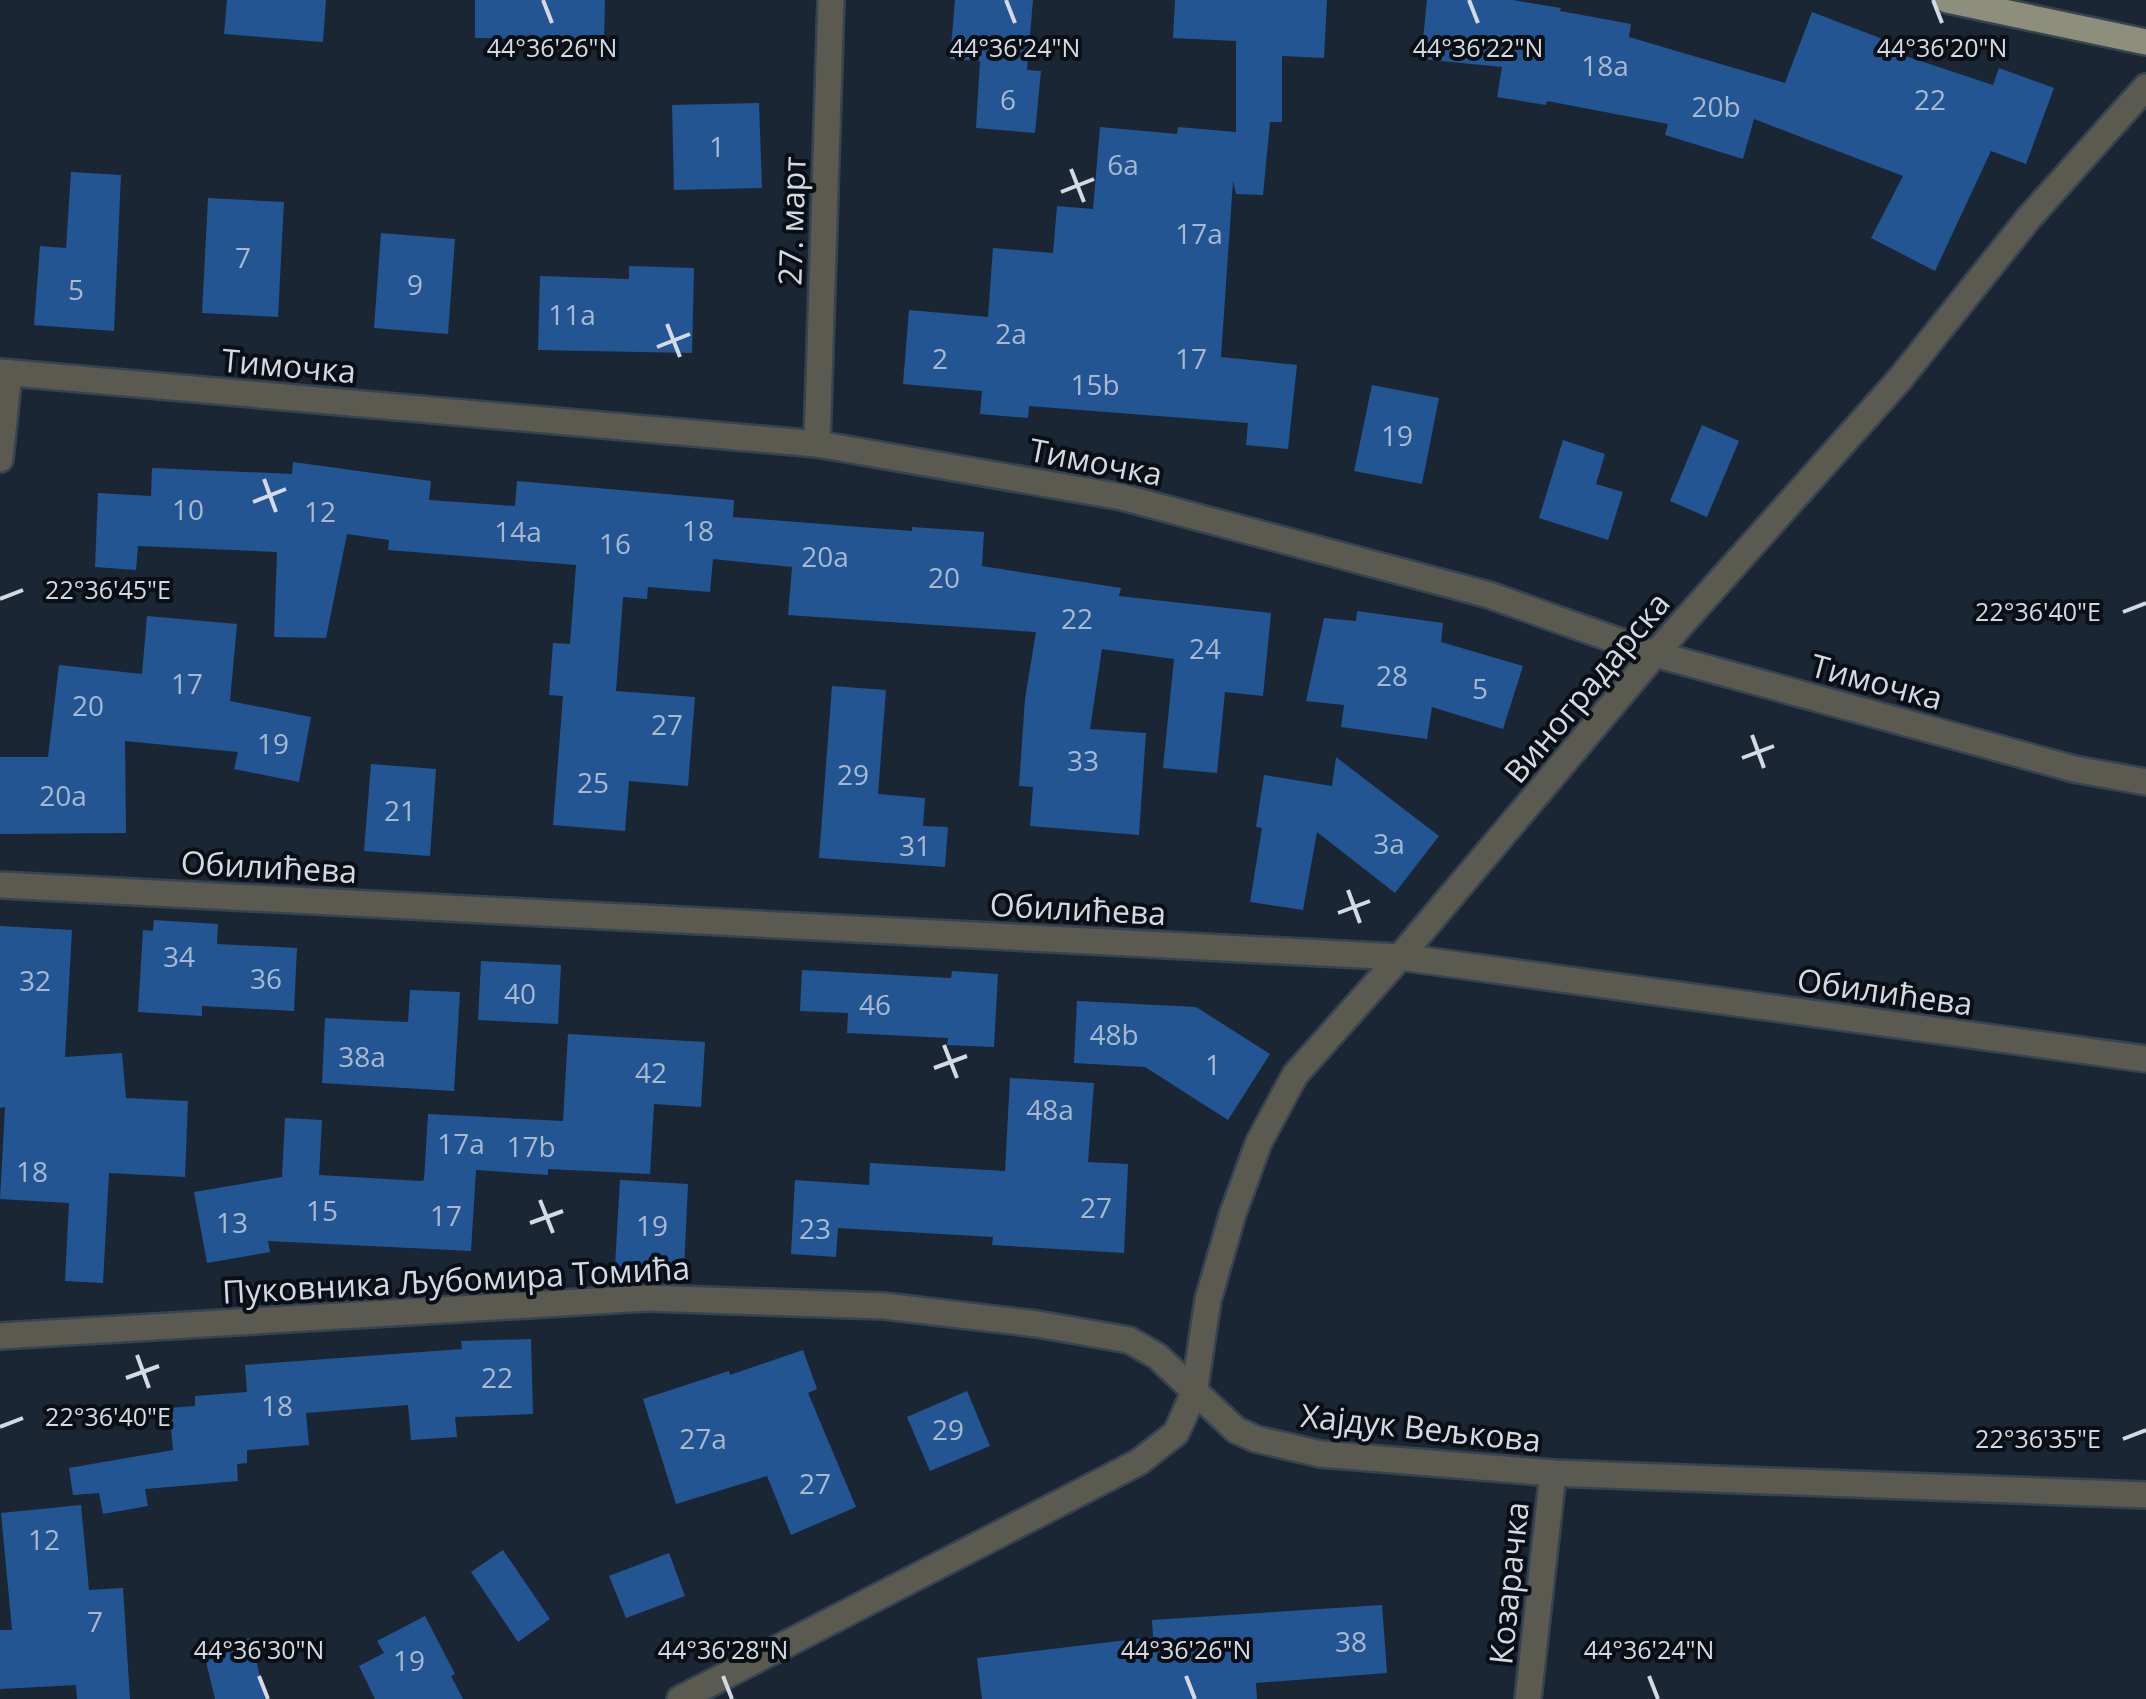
<svg xmlns="http://www.w3.org/2000/svg" width="2146" height="1699" viewBox="0 0 2146 1699" font-family="'Open Sans',sans-serif">
	<style>
		.building { fill: #235592 }
		.lines { fill: none; stroke-linecap: round; stroke-linejoin: round }
		.minor-casing { stroke: #384351; stroke-width: 30 }
		.major-casing { stroke: #384351; stroke-width: 30 }
		.minor { stroke: #5a5a51; stroke-width: 25 }
		.major { stroke: #8d8f7c; stroke-width: 25 }
		.ticks { fill: none; stroke: #d3dae4; stroke-width: 4 }
		.labels { text-anchor: middle; dominant-baseline: central; stroke-width: 8; stroke-linejoin: round; paint-order: stroke }
		.number-label { font-size: 28px; fill: #a7b9d0 }
		.street-label { font-size: 32px; fill: #d3dae4; stroke: #0a0f15 }
		.ticks-label { font-size: 25px; text-anchor: middle; fill: #d3dae4; stroke: #0a0f15; stroke-width: 8; stroke-linejoin: round; paint-order: stroke }
	</style>
	<rect width="100%" height="100%" fill="#1b2635"/>
	<g class="building">
		<polygon points="227,0 326,0 323,42 224,34"/>
		<polygon points="475,0 605,0 604,40 475,38"/>
		<polygon points="955,0 1033,0 1027,70 1041,71 1035,133 976,128 980,61 950,59"/>
		<polygon points="1175,0 1327,0 1324,58 1282,56 1282,122 1270,122 1263,195 1236,194 1233,181 1221,357 1297,365 1288,449 1246,445 1248,423 1029,406 1028,418 980,414 982,391 903,384 909,310 988,317 993,248 1053,253 1057,206 1093,209 1100,127 1177,134 1178,127 1236,132 1236,41 1173,38"/>
		<polygon points="1427,0 1512,0 1561,8 1560,11 1631,24 1629,37 1785,83 1812,12 1885,40 1881,48 1993,85 1999,68 2054,88 2026,164 1991,151 1935,271 1871,238 1903,176 1754,119 1743,159 1665,135 1668,124 1547,101 1546,105 1497,97 1502,67 1421,59"/>
		<polygon points="759,103 762,188 674,190 672,105"/>
		<polygon points="71,172 121,175 114,331 34,325 40,246 66,248"/>
		<polygon points="208,198 284,202 278,317 202,313"/>
		<polygon points="381,233 455,239 448,334 374,328"/>
		<polygon points="629,266 694,268 692,353 538,350 540,276 629,279"/>
		<polygon points="1372,385 1439,398 1422,484 1354,471"/>
		<polygon points="1702,425 1739,441 1707,517 1670,501"/>
		<polygon points="1563,440 1605,454 1596,484 1623,492 1608,540 1539,518"/>
		<polygon points="293,462 431,481 429,500 515,506 517,481 734,500 733,517 912,531 912,527 984,532 982,566 1121,588 1119,596 1271,613 1263,696 1225,692 1217,773 1163,768 1174,659 1102,649 1090,729 1146,733 1139,835 1030,826 1033,787 1019,786 1025,699 1036,632 788,615 792,567 713,559 710,592 648,587 647,599 623,597 616,691 695,697 688,786 629,781 625,831 553,825 563,696 549,695 553,643 570,644 576,565 388,550 389,540 347,534 326,638 274,637 277,552 138,546 136,570 95,567 98,493 151,496 152,468 292,474"/>
		<polygon points="1357,611 1443,623 1441,642 1523,666 1503,729 1432,707 1427,739 1341,727 1344,705 1306,701 1324,618 1356,621"/>
		<polygon points="147,616 237,624 230,701 311,717 299,782 234,769 238,752 125,741 126,833 0,834 0,757 48,757 59,665 142,674"/>
		<polygon points="832,686 886,690 878,794 925,798 923,826 948,827 945,867 819,858"/>
		<polygon points="1336,757 1439,836 1395,893 1317,832 1303,910 1250,902 1262,828 1256,827 1264,775 1332,786"/>
		<polygon points="371,764 436,769 430,856 364,851"/>
		<polygon points="154,920 218,924 217,944 297,948 294,1011 202,1006 202,1016 138,1012 143,930 153,931"/>
		<polygon points="0,926 72,930 65,1057 122,1053 126,1098 188,1101 185,1177 109,1173 103,1283 65,1281 69,1203 0,1199 5,1107 0,1108"/>
		<polygon points="481,961 561,965 558,1024 478,1020"/>
		<polygon points="802,970 951,978 952,971 998,974 994,1047 947,1045 948,1038 847,1033 848,1013 800,1011"/>
		<polygon points="410,990 460,992 454,1091 322,1083 325,1018 408,1022"/>
		<polygon points="1077,1001 1196,1007 1270,1054 1228,1120 1145,1067 1074,1063"/>
		<polygon points="568,1034 705,1042 701,1107 654,1104 650,1174 548,1169 548,1175 476,1170 471,1251 268,1241 270,1252 207,1263 194,1192 282,1177 285,1118 322,1120 319,1175 420,1181 424,1180 428,1114 563,1121"/>
		<polygon points="1010,1078 1094,1083 1088,1162 1128,1164 1124,1253 992,1245 993,1237 838,1228 836,1257 791,1254 795,1180 869,1185 870,1163 1005,1171"/>
		<polygon points="620,1180 688,1184 684,1270 615,1266"/>
		<polygon points="531,1339 533,1414 455,1417 457,1437 411,1440 408,1405 306,1413 309,1445 247,1450 247,1463 237,1464 238,1481 145,1489 148,1506 103,1514 99,1493 73,1495 69,1468 173,1450 169,1408 195,1406 195,1396 247,1392 245,1365 462,1349 461,1341"/>
		<polygon points="803,1350 817,1389 808,1393 856,1507 791,1535 767,1476 676,1504 643,1399 729,1371 730,1375"/>
		<polygon points="967,1391 990,1446 930,1471 907,1417"/>
		<polygon points="81,1505 89,1590 123,1588 130,1699 77,1699 76,1685 0,1689 0,1630 12,1630 1,1513"/>
		<polygon points="503,1550 550,1619 518,1642 471,1572"/>
		<polygon points="669,1553 685,1596 626,1618 609,1576"/>
		<polygon points="1382,1605 1387,1673 1256,1683 1257,1699 982,1699 977,1658 1153,1637 1152,1620"/>
		<polygon points="425,1616 455,1674 451,1676 463,1699 375,1699 359,1666 384,1653 377,1641"/>
		<polygon points="251,1638 265,1699 215,1699 203,1649"/>
	</g>
	<g class="lines">
		<defs>
			<g id="minor">
				<polyline points="0,372 817,444 1122,497 1489,595 1655,654 2074,769 2146,782"/>
				<polyline points="817,444 831,0"/>
				<polyline points="0,459 9,373"/>
				<polyline points="0,885 1400,957 2146,1059"/>
				<polyline points="0,1336 647,1298 884,1306 1037,1324 1129,1340 1157,1356 1236,1430 1256,1439 1320,1454 1553,1473 2146,1495"/>
				<polyline points="680,1699 1139,1462 1176,1433 1194,1393 1208,1300 1233,1213 1259,1142 1295,1075 1400,957 1655,654 1900,379 2028,219 2146,87"/>
				<polyline points="1528,1699 1553,1473"/>
			</g>
			<polyline id="major" points="1947,0 2146,42"/>
		</defs>
		<use href="#minor" class="minor-casing"/>
		<use href="#major" class="major-casing"/>
		<use href="#minor" class="minor"/>
		<use href="#major" class="major"/>
	</g>
	<path class="ticks" d="M543,0L552,23M1006,0L1015,23M1469,0L1478,23M1933,0L1942,23M1071,169L1084,202M1061,192L1094,179M667,324L680,357M657,347L690,334M264,479L276,512M253,502L286,489M0,599L23,590M2123,612L2146,603M1752,735L1764,768M1742,758L1774,746M1348,890L1360,923M1338,913L1370,901M944,1045L957,1078M934,1068L967,1056M540,1200L553,1233M530,1223L563,1211M137,1355L149,1388M126,1378L159,1366M0,1427L23,1418M2123,1439L2146,1430M259,1676L268,1699M723,1676L732,1699M1186,1676L1195,1699M1649,1676L1658,1699"/>
	<g class="labels">
		<g class="number-label">
			<text x="1605" y="65">18a</text>
			<text x="1008" y="99">6</text>
			<text x="1930" y="99">22</text>
			<text x="1716" y="106">20b</text>
			<text x="717" y="146">1</text>
			<text x="1123" y="164">6a</text>
			<text x="1199" y="233">17a</text>
			<text x="243" y="257">7</text>
			<text x="415" y="284">9</text>
			<text x="76" y="289">5</text>
			<text x="572" y="314">11a</text>
			<text x="1011" y="333">2a</text>
			<text x="940" y="358">2</text>
			<text x="1191" y="358">17</text>
			<text x="1095" y="384">15b</text>
			<text x="1397" y="435">19</text>
			<text x="188" y="509">10</text>
			<text x="320" y="511">12</text>
			<text x="698" y="530">18</text>
			<text x="518" y="531">14a</text>
			<text x="615" y="543">16</text>
			<text x="825" y="556">20a</text>
			<text x="944" y="577">20</text>
			<text x="1077" y="618">22</text>
			<text x="1205" y="648">24</text>
			<text x="1392" y="675">28</text>
			<text x="187" y="683">17</text>
			<text x="1480" y="688">5</text>
			<text x="88" y="705">20</text>
			<text x="667" y="724">27</text>
			<text x="273" y="743">19</text>
			<text x="1083" y="760">33</text>
			<text x="853" y="774">29</text>
			<text x="593" y="782">25</text>
			<text x="63" y="795">20a</text>
			<text x="400" y="810">21</text>
			<text x="1389" y="843">3a</text>
			<text x="915" y="845">31</text>
			<text x="179" y="956">34</text>
			<text x="266" y="978">36</text>
			<text x="35" y="980">32</text>
			<text x="520" y="993">40</text>
			<text x="875" y="1004">46</text>
			<text x="1114" y="1034">48b</text>
			<text x="362" y="1056">38a</text>
			<text x="1213" y="1064">1</text>
			<text x="651" y="1072">42</text>
			<text x="1050" y="1109">48a</text>
			<text x="461" y="1143">17a</text>
			<text x="531" y="1146">17b</text>
			<text x="32" y="1171">18</text>
			<text x="1096" y="1207">27</text>
			<text x="322" y="1210">15</text>
			<text x="446" y="1215">17</text>
			<text x="232" y="1222">13</text>
			<text x="652" y="1225">19</text>
			<text x="815" y="1228">23</text>
			<text x="497" y="1377">22</text>
			<text x="277" y="1405">18</text>
			<text x="948" y="1429">29</text>
			<text x="703" y="1438">27a</text>
			<text x="815" y="1483">27</text>
			<text x="44" y="1539">12</text>
			<text x="95" y="1621">7</text>
			<text x="1351" y="1641">38</text>
			<text x="409" y="1660">19</text>
		</g>
		<g class="street-label">
			<text transform="translate(791 221) rotate(-88)">27. март</text>
			<text transform="translate(289 365) rotate(5)">Тимочка</text>
			<text transform="translate(1096 461) rotate(11)">Тимочка</text>
			<text transform="translate(1877 681) rotate(15)">Тимочка</text>
			<text transform="translate(1586 687) rotate(-50)">Виноградарска</text>
			<text transform="translate(269 866) rotate(3)">Обилићева</text>
			<text transform="translate(1078 908) rotate(3)">Обилићева</text>
			<text transform="translate(1885 991) rotate(8)">Обилићева</text>
			<text transform="translate(456 1279) rotate(-3)">Пуковника Љубомира Томића</text>
			<text transform="translate(1421 1427) rotate(6)">Хајдук Вељкова</text>
			<text transform="translate(1508 1583) rotate(-84)">Козарачка</text>
		</g>
	</g>
	<g class="ticks-label">
		<text x="552" y="57">44°36'26"N</text>
		<text x="1015" y="57">44°36'24"N</text>
		<text x="1478" y="57">44°36'22"N</text>
		<text x="1942" y="57">44°36'20"N</text>
		<text x="108" y="599">22°36'45"E</text>
		<text x="2038" y="621">22°36'40"E</text>
		<text x="108" y="1426">22°36'40"E</text>
		<text x="2038" y="1448">22°36'35"E</text>
		<text x="259" y="1659">44°36'30"N</text>
		<text x="723" y="1659">44°36'28"N</text>
		<text x="1186" y="1659">44°36'26"N</text>
		<text x="1649" y="1659">44°36'24"N</text>
	</g>
</svg>
